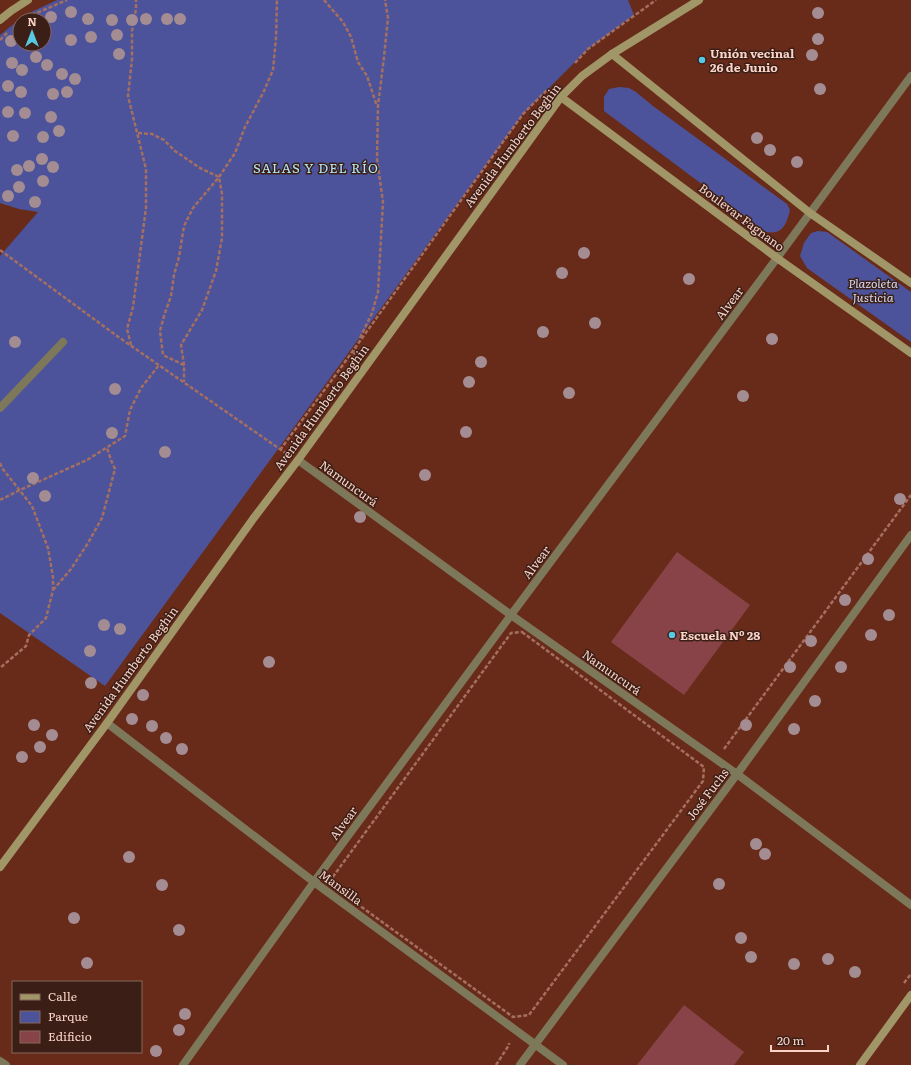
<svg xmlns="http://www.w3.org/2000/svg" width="911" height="1065" viewBox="0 0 911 1065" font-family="Literata,serif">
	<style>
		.green { fill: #4c539a; fill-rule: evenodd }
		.building { fill: #884348 }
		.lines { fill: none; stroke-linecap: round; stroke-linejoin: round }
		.path { stroke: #a46f60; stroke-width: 2.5; stroke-dasharray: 4 2; stroke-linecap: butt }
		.street { stroke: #7e785b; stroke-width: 8 }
		.secondary { stroke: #a09668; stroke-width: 8 }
		.tree { fill: #a48c93 }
		.poi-dot { fill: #59c8e4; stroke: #3b1f16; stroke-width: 1.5 }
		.labels { text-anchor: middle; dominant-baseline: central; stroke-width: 3; stroke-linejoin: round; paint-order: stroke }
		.poi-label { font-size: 12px; font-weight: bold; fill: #fad3c8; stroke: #3b1f16; text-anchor: start }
		.street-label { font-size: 12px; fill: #fad3c8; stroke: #3b1f16 }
		.park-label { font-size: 12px; font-style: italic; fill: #d5dbf6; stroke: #3b1f16 }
		.neighbourhood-label { font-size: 13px; letter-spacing: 1px; fill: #b2e9f8; stroke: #3b1f16 }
	</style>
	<rect width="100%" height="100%" fill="#692b19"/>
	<g class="green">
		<path d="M57,0H628L634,15L588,49L523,114L105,686L0,613V256L38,212L19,209L0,203V35L25,15ZM20,20H44V44H20Z"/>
		<path d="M619,87L629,88L636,92L653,106L787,204L790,210C788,218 785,230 776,232C773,233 769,232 766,232L604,111V97L609,89Z"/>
		<polygon points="818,231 827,232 911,292 911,342 807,268 800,256 804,243 811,233"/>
	</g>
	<g class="building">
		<polygon points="677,552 750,605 684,695 611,642"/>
		<polygon points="684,1005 744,1052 734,1065 637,1065"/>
	</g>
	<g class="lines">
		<g class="path">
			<polyline points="324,0 343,22 351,37 358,62 367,76 377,106"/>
			<polyline points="32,15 67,0"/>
			<polyline points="0,40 7,33"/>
			<polyline points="575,63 588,49 656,0"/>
			<polyline points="138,133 152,134 164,140 175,151 200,168 219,177 222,194 222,238 216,271 202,310 181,345 184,365 184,382"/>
			<polyline points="0,250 117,336 287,454"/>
			<polyline points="360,338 372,313 378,292 383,202 377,159 378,106 384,57 388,18 385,0"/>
			<polyline points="131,345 127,329 133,307 146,208 146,169 128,96 132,59 132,31 136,9 136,0"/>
			<polyline points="352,360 356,348"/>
			<polyline points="184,365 163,355 160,331 164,316 171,296 174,275 179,257 184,226 193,208 219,177 235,153 245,127 264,91 273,70 276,38 277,0"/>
			<polyline points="280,450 337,373 523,114 548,89"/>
			<polyline points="0,463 2,468 32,506 48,548 53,577 53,590 46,618 29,635 26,646 0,668"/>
			<polyline points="0,500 20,490 87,460 125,436 130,410 141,388 159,365"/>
			<polyline points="53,590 71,569 88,543 102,518 115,469 111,460 107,448"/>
			<polygon points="522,632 704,767 703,781 529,1015 513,1017 334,887 332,878 511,633"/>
			<polyline points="724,749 911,495"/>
			<polyline points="904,983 911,974"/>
			<polyline points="496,1065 509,1045 509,1043"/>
		</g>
		<g class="street">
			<polyline points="0,408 63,342"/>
			<polyline points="298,460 511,615 737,774 911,905"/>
			<polyline points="107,723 314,882 563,1065"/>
			<polyline points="0,1061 6,1065"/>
			<polyline points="183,1065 314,882 511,615 777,258 911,76"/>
			<polyline points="520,1065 743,766 911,535"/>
		</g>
		<g class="secondary">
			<polyline points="0,20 11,11 28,0"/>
			<polyline points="612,54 810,213 911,283"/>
			<polyline points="561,97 777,258 911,353"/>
			<polyline points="0,867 107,723 253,519 298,460 561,97 582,76 612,54 699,0"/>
			<polyline points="860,1065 911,995"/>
		</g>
	</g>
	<g class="tree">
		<circle cx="71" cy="12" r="6"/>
		<circle cx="818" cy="13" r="6"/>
		<circle cx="51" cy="17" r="6"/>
		<circle cx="88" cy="19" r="6"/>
		<circle cx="146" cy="19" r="6"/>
		<circle cx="167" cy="19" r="6"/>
		<circle cx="180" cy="19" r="6"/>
		<circle cx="112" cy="20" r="6"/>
		<circle cx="132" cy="20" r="6"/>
		<circle cx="117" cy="35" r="6"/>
		<circle cx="91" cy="37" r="6"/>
		<circle cx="818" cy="39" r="6"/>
		<circle cx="71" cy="40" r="6"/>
		<circle cx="11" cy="41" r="6"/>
		<circle cx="119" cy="54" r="6"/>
		<circle cx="812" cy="55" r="6"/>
		<circle cx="36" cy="57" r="6"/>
		<circle cx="12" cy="63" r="6"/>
		<circle cx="47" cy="65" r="6"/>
		<circle cx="22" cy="70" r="6"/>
		<circle cx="62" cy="74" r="6"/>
		<circle cx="75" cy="79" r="6"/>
		<circle cx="8" cy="86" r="6"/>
		<circle cx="820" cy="89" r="6"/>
		<circle cx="21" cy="92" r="6"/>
		<circle cx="67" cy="92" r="6"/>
		<circle cx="53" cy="94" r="6"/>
		<circle cx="8" cy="112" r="6"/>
		<circle cx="25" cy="113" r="6"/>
		<circle cx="51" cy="117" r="6"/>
		<circle cx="59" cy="131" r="6"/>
		<circle cx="13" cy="136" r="6"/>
		<circle cx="43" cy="137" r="6"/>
		<circle cx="757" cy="138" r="6"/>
		<circle cx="770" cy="150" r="6"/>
		<circle cx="42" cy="159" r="6"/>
		<circle cx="797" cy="162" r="6"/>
		<circle cx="29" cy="166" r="6"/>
		<circle cx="53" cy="167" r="6"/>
		<circle cx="17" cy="170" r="6"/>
		<circle cx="43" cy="181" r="6"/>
		<circle cx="19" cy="187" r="6"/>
		<circle cx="8" cy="196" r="6"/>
		<circle cx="35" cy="202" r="6"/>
		<circle cx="584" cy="253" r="6"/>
		<circle cx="562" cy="273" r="6"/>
		<circle cx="689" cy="279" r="6"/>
		<circle cx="595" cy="323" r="6"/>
		<circle cx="543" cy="332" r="6"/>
		<circle cx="772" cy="339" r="6"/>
		<circle cx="15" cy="342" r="6"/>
		<circle cx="481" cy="362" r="6"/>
		<circle cx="469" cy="382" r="6"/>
		<circle cx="115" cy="389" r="6"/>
		<circle cx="569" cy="393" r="6"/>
		<circle cx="743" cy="396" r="6"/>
		<circle cx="466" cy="432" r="6"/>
		<circle cx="112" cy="433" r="6"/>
		<circle cx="165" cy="452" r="6"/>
		<circle cx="425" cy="475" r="6"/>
		<circle cx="33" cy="478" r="6"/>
		<circle cx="45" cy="496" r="6"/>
		<circle cx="900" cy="499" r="6"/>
		<circle cx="360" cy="517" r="6"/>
		<circle cx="868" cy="559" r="6"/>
		<circle cx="845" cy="600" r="6"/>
		<circle cx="889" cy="615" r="6"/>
		<circle cx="104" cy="625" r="6"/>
		<circle cx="120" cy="629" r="6"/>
		<circle cx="871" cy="635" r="6"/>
		<circle cx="811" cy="641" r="6"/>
		<circle cx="90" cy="651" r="6"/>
		<circle cx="269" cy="662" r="6"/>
		<circle cx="790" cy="667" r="6"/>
		<circle cx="841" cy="667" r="6"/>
		<circle cx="91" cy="683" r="6"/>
		<circle cx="143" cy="695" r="6"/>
		<circle cx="815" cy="701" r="6"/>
		<circle cx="132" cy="719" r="6"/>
		<circle cx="34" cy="725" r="6"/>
		<circle cx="746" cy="725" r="6"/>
		<circle cx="152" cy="726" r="6"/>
		<circle cx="794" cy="729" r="6"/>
		<circle cx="52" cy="735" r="6"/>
		<circle cx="166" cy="738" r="6"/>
		<circle cx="40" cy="747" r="6"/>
		<circle cx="182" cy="749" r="6"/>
		<circle cx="22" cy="757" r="6"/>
		<circle cx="756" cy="844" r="6"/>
		<circle cx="765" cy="854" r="6"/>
		<circle cx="129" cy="857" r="6"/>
		<circle cx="719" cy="884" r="6"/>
		<circle cx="162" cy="885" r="6"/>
		<circle cx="74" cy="918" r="6"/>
		<circle cx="179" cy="930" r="6"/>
		<circle cx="741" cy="938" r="6"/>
		<circle cx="751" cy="957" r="6"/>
		<circle cx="828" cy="959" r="6"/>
		<circle cx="87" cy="963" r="6"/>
		<circle cx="794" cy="964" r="6"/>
		<circle cx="855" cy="972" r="6"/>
		<circle cx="185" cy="1014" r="6"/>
		<circle cx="179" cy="1030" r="6"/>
		<circle cx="156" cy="1051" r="6"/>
	</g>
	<g class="poi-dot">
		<circle cx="702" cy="60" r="4"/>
		<circle cx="672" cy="635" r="4"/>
	</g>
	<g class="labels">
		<g class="poi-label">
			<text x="710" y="53">Unión vecinal<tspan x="710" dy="14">26 de Junio</tspan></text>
			<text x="680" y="635">Escuela Nº 28</text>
		</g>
		<g class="street-label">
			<text transform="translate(512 145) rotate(-53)">Avenida Humberto Beghin</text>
			<text transform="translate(742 217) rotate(37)">Boulevar Fagnano</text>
			<text transform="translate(729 303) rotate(-53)">Alvear</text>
			<text transform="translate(321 407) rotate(-54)">Avenida Humberto Beghin</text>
			<text transform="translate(349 483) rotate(36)">Namuncurá</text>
			<text transform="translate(536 562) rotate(-53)">Alvear</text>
			<text transform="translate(130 669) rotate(-54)">Avenida Humberto Beghin</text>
			<text transform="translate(612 672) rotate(35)">Namuncurá</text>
			<text transform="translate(707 794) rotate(-53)">José Fuchs</text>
			<text transform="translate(343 823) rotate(-54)">Alvear</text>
			<text transform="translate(341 887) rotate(36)">Mansilla</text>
		</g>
		<g class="park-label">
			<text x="873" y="283">Plazoleta<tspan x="873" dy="14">Justicia</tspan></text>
		</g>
		<g class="neighbourhood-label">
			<text x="316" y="167">SALAS Y DEL RÍO</text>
		</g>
	</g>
	<rect x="12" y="981" width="130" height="72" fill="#3b1f16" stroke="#87675d"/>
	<rect x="20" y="994" width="20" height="6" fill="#a09668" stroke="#87675d"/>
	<text x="48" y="1001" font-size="12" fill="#fad3c8">Calle</text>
	<rect x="20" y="1011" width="20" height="12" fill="#4c539a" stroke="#87675d"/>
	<text x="48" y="1021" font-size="12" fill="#fad3c8">Parque</text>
	<rect x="20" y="1031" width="20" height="12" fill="#884348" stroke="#87675d"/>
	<text x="48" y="1041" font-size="12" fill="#fad3c8">Edificio</text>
	<g transform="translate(32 32)"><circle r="19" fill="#3b1f16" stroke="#87675d"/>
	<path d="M0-3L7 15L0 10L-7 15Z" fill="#59c8e4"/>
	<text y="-6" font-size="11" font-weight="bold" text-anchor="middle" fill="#fad3c8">N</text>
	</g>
	<path d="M771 1045v6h57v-6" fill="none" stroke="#fad3c8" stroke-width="2"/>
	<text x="777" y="1045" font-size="12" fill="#fad3c8" stroke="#3b1f16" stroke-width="3" paint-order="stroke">20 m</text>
</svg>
